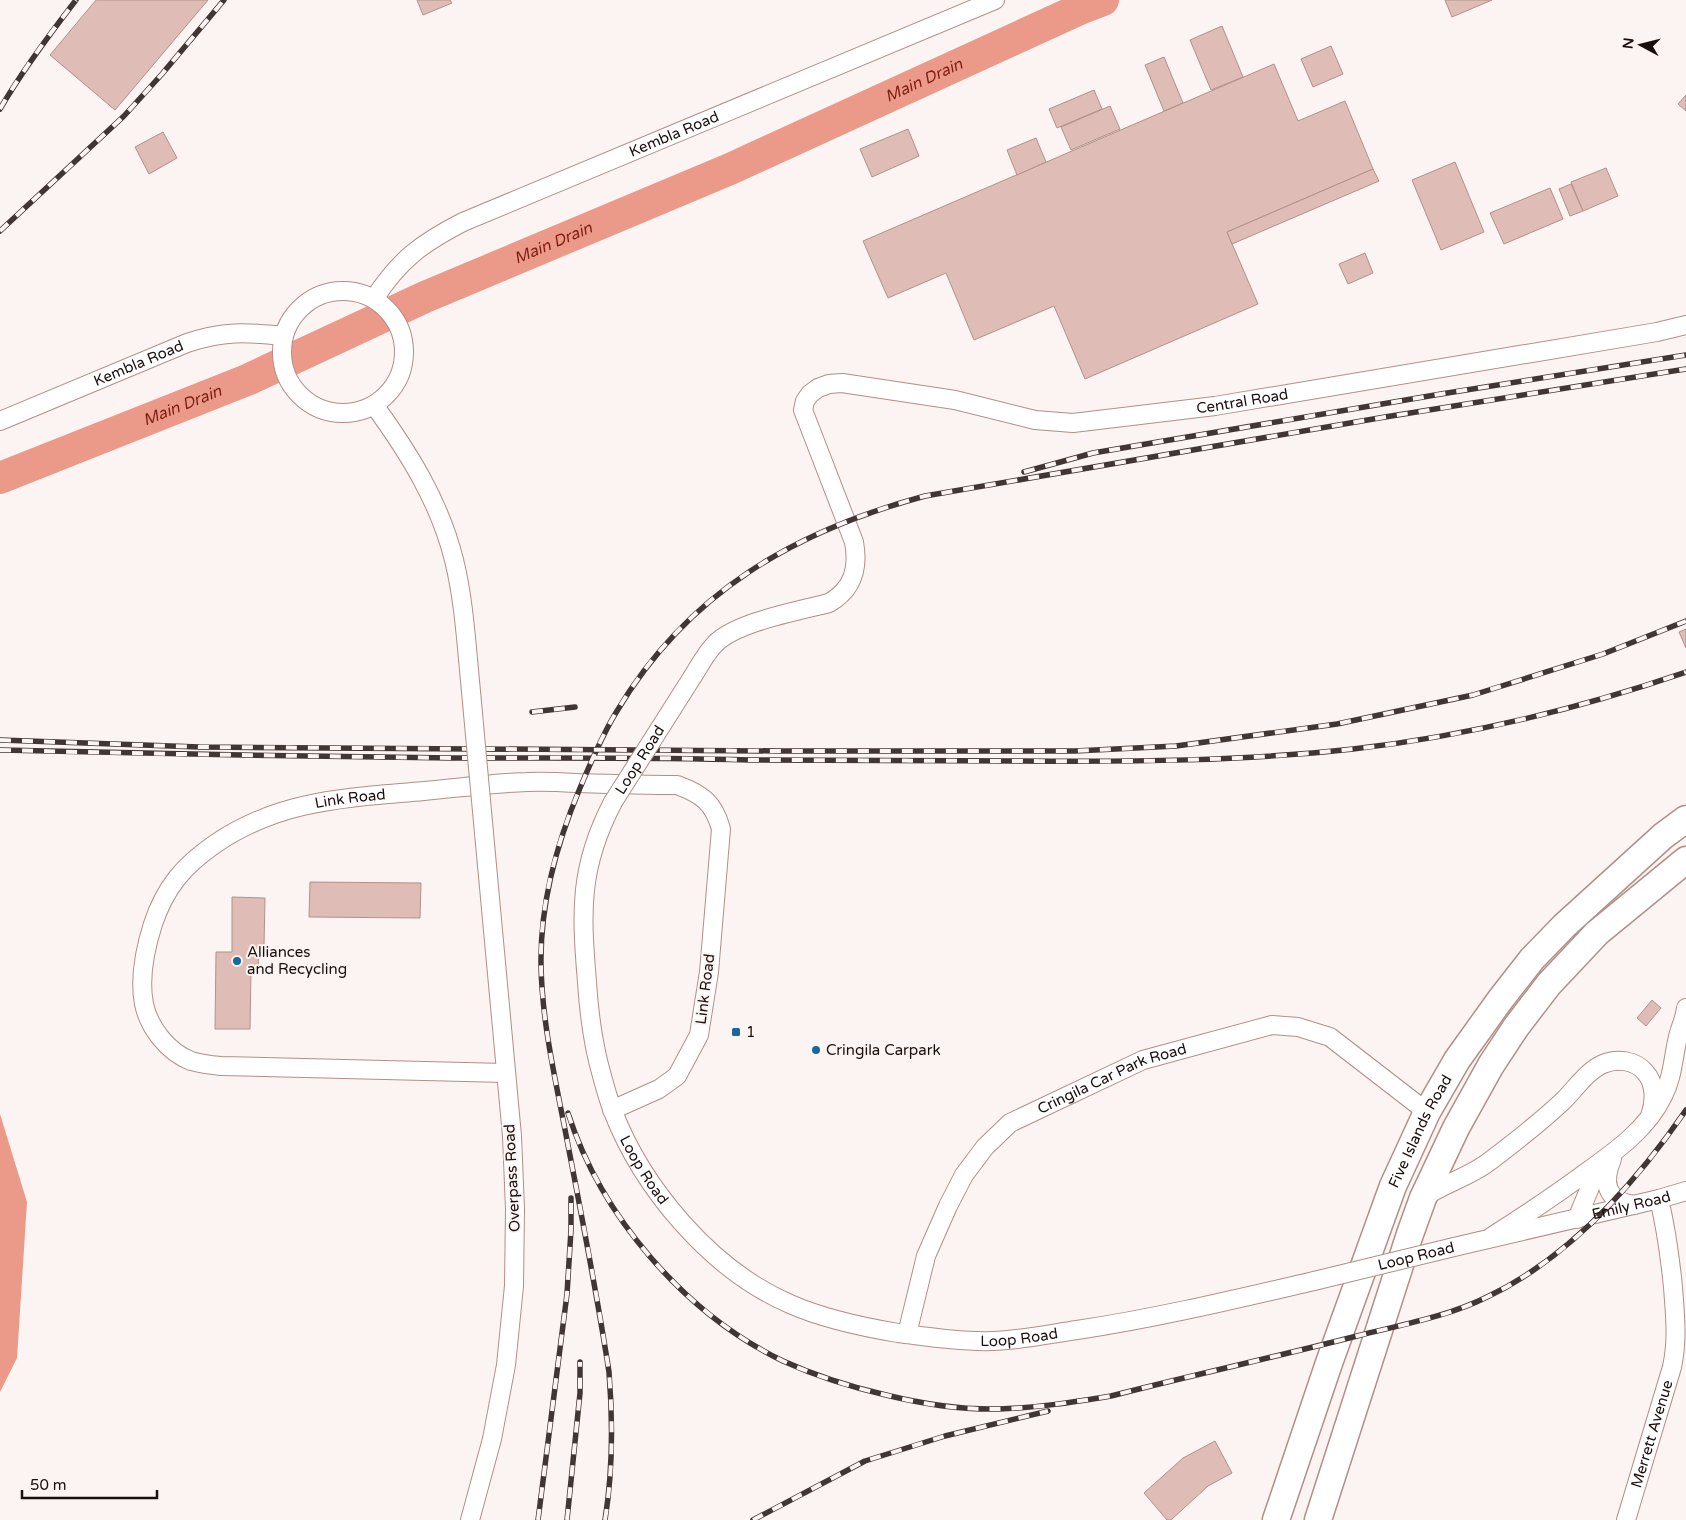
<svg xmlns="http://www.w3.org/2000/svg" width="1686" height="1520" viewBox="0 0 1686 1520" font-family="'Varela Round',sans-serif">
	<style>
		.water { fill: #eb9989 }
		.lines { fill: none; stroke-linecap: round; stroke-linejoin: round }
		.river { stroke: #eb9989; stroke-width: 32 }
		.building { fill: #dfbcb5; stroke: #b2918a }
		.minor-casing { stroke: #b18f88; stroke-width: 20 }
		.primary-casing { stroke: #b18f88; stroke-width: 29 }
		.minor { stroke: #fff; stroke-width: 18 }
		.primary { stroke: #fff; stroke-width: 26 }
		.rail-casing { stroke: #413633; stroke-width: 5.5 }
		.rail { stroke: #fbf4f2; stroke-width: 4; stroke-dasharray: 11; stroke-linecap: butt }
		.minor-bridge-casing { stroke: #b18f88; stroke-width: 20; stroke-linecap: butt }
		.minor-bridge { stroke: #fff; stroke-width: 18 }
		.poi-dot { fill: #17699a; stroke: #fbf4f2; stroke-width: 2 }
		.labels { text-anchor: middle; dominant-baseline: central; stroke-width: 4; stroke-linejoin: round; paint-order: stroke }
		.street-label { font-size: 15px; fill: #1b0f0c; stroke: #fbf4f2 }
		.poi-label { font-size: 15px; fill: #1b0f0c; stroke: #fbf4f2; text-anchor: start }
		.water-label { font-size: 16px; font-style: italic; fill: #7e1f10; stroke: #fbf4f2 }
	</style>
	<rect width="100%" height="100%" fill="#fbf4f2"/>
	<polygon class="water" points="0,1114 27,1202 17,1358 0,1392"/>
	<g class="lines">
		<path class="river" id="s1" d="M0,478L247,380L425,297L730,169L1082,8L1103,0"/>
	</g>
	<g class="building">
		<polygon points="96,0 208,0 115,110 50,55"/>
		<polygon points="417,0 450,0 452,3 423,15"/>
		<polygon points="1445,0 1492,0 1452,17"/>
		<polygon points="1222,26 1243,77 1211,90 1190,40"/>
		<polygon points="1331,46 1343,74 1313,87 1301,59"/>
		<polygon points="1164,57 1183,103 1164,111 1145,65"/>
		<polygon points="1274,64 1298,121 1345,101 1373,169 1227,232 1258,304 1085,379 1054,306 974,340 946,273 888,298 863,241"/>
		<polygon points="1094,90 1102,109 1057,128 1049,109"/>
		<polygon points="1686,95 1686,111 1678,104"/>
		<polygon points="1110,106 1120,129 1071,150 1061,127"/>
		<polygon points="908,129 919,156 872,177 860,149"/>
		<polygon points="163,132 177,158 149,174 135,147"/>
		<polygon points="1036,138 1046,162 1017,175 1007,150"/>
		<polygon points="1455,162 1484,232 1441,250 1412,180"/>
		<polygon points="1606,168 1618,196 1583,211 1571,182"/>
		<polygon points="1373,169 1379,181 1232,244 1227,232"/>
		<polygon points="1571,184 1583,211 1570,216 1559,189"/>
		<polygon points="1550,188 1563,219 1504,244 1490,213"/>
		<polygon points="1365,253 1373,273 1348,284 1339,264"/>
		<polygon points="1686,629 1686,648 1679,632"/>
		<polygon points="310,882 421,883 420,918 309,917"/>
		<polygon points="232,897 265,898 264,946 259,946 258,970 251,970 250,1029 215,1029 216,952 232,952"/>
		<polygon points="1652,1000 1661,1008 1646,1026 1637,1018"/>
		<polygon points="1215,1441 1232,1473 1208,1486 1171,1520 1167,1520 1144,1493 1183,1458"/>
	</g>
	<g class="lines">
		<defs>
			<g id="minor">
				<circle cx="343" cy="352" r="61"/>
				<path id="s2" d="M374,299C399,260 422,243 463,222L995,0"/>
				<path d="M374,405C409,453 440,503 454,560C462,592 465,626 468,659"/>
				<path id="s3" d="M0,421L187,343C223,331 246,332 283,336"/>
				<path id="s4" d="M693,676C700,665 706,653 715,644C736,622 799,611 829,603C853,589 859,569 854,542L803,410L805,401L810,394L818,388L829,384L842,383L955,400L1035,420L1073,423L1215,406L1657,332L1686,325"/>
				<path id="s5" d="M613,802C579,867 581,911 587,982C589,1014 593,1045 602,1076C605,1087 608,1098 612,1109C642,1188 711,1270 790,1304C824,1319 862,1327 898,1333C929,1337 962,1342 993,1341C1022,1340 1050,1334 1077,1330C1157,1318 1236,1299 1314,1281"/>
				<path id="s6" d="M505,1073L221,1066C211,1065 201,1064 191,1061C168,1052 149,1028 144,1004C139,978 145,949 153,924C165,888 183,866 215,844C281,799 347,798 424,791C458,788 493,783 527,782C544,781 560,782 577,783C610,784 644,785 677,785C702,794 714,803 721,829L709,972L699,1035L677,1076L659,1089L612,1110"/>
				<path d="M1612,1159C1602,1183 1606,1201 1634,1205"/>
				<path d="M1423,1198C1444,1183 1470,1177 1490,1161C1515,1142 1541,1122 1564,1100C1576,1088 1587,1071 1603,1064C1617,1058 1635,1060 1645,1072C1656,1084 1655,1102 1650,1116"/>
				<polyline points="1577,1219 1593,1180 1604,1164"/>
				<path d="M1491,1237C1524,1216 1557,1194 1588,1171C1616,1151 1648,1128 1663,1096C1673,1077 1673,1057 1678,1037C1680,1027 1685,1019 1686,1008"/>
				<path id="s7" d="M1454,1247L1659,1199L1686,1191"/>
				<path id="s8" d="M907,1334L926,1256L948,1206L964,1175L985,1147L1010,1123L1143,1060L1272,1025L1298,1027L1330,1037L1427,1112"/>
				<polyline points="470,1520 492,1439 506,1365 514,1286 515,1209 512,1136 484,833"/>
				<path id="s9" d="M1626,1520L1672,1367C1678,1339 1675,1315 1673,1287C1670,1257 1666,1228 1659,1199"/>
			</g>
			<g id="primary">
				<path id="s10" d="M1276,1520L1329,1363L1393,1186L1427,1112L1457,1060L1500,1000L1532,959L1564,926L1663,836L1686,819"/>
				<polyline points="1318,1520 1410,1234 1423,1198 1456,1128 1491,1065 1516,1027 1549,984 1597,933 1686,860"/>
			</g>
		</defs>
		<use href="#minor" class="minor-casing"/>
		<use href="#primary" class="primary-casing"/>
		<use href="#minor" class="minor"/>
		<use href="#primary" class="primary"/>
		<defs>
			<g id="rail">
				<path d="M0,109C22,71 49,35 76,0"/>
				<polyline points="0,231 124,116 162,74 224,0"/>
				<polyline points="1024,472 1093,453 1441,394 1686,355"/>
				<polyline points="532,712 575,707"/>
				<polyline points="0,740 199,747 782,751 1075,751 1176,746 1337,724 1473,695 1603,654 1686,621"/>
				<path d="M0,750C151,754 301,756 452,758C552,758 651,757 750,760C840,760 931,761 1021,761C1132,762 1243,761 1353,749C1467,736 1578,709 1686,672"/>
				<path d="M568,1113C601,1216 685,1314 783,1361C816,1376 851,1387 886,1395C923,1404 961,1410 999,1409C1036,1408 1074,1402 1111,1396C1193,1375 1275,1357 1357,1336C1400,1325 1447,1317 1487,1297C1569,1258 1635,1184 1686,1110"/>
				<polyline points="538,1520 567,1294 571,1230 571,1198"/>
				<polyline points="567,1520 580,1393 580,1362"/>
				<path d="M605,1520C613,1470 613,1422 609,1372C597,1294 582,1217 567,1140C556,1082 542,1024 541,965C540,903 556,845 580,788C591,762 602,735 617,711C688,592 795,531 925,496L1385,417L1686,369"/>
				<polyline points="753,1520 865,1461 945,1436 1048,1411"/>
			</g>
		</defs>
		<use href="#rail" class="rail-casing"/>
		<use href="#rail" class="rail"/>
		<defs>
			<g id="minor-bridge">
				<polyline points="468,659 484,833"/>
				<path id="s11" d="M613,802L693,676"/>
				<path id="s12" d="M1314,1281L1454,1247"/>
			</g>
		</defs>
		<use href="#minor-bridge" class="minor-bridge-casing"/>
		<use href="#minor-bridge" class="minor-bridge"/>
	</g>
	<g class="poi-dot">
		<circle cx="237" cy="961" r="5"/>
		<rect x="731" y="1027" width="10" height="10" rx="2.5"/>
		<circle cx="816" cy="1050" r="5"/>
	</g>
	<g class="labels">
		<g class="street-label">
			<text stroke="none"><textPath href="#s2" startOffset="348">Kembla Road</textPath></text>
			<text stroke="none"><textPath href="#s3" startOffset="150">Kembla Road</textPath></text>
			<text stroke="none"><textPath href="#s4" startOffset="832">Central Road</textPath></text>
			<text stroke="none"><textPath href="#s11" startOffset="50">Loop Road</textPath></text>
			<text stroke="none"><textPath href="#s6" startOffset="720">Link Road</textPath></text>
			<text transform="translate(705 989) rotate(-83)">Link Road</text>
			<text stroke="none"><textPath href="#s8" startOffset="351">Cringila Car Park Road</textPath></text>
			<text stroke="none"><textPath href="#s10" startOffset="415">Five Islands Road</textPath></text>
			<text stroke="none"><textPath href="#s5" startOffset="384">Loop Road</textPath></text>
			<text transform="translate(512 1178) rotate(-93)">Overpass Road</text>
			<text stroke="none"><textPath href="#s7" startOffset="182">Emily Road</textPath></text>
			<text stroke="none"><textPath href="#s12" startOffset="105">Loop Road</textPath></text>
			<text stroke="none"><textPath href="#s5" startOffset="819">Loop Road</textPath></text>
			<text stroke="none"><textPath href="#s9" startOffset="90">Merrett Avenue</textPath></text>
		</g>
		<g class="poi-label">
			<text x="247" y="952">Alliances<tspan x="247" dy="17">and Recycling</tspan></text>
			<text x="746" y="1032">1</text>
			<text x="826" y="1050">Cringila Carpark</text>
		</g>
		<g class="water-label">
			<text stroke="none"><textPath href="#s1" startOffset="1006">Main Drain</textPath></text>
			<text stroke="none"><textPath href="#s1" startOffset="601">Main Drain</textPath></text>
			<text stroke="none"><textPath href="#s1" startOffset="196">Main Drain</textPath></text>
		</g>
	</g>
	<g transform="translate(1641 45) rotate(277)" stroke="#fbf4f2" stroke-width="4" paint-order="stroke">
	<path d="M0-4L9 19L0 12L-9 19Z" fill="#1b0f0c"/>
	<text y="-8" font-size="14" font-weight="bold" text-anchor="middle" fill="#1b0f0c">N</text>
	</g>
	<path d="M22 1490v8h135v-8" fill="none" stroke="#1b0f0c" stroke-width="2.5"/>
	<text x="30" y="1490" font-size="15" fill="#1b0f0c" stroke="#fbf4f2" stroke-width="4" paint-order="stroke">50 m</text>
</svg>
